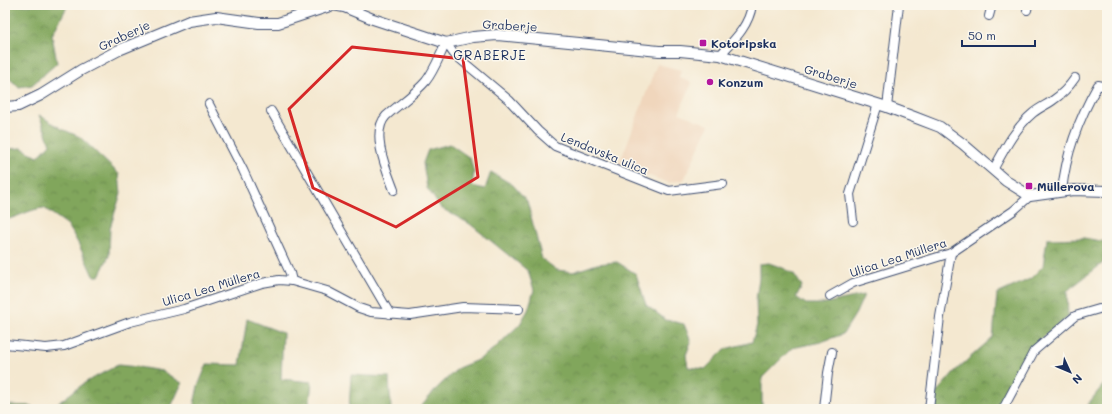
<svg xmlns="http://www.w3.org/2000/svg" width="1112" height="414" viewBox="0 0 1112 414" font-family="Mali,sans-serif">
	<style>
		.built { fill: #f0d6bc }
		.forest { fill: url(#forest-crowns); stroke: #4e6a5d }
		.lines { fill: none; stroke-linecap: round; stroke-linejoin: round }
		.minor-casing { stroke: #3c4b6f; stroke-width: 10 }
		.tertiary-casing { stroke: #3c4b6f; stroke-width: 12 }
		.minor { stroke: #fff; stroke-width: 8 }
		.tertiary { stroke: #fff; stroke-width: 10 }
		.marked { fill: none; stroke: #d62828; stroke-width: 3; stroke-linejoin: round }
		.poi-dot { fill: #b5179e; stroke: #fbf7ec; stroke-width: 1.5 }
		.labels { text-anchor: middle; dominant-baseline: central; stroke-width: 3; stroke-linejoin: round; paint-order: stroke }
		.street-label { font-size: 12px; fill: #1b2f5e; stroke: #fbf7ec }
		.poi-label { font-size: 12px; font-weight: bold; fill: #1b2f5e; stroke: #fbf7ec; text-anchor: start }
		.neighbourhood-label { font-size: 13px; letter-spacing: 1px; fill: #1b2f5e; stroke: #fbf7ec }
	</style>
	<defs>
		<pattern id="forest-crowns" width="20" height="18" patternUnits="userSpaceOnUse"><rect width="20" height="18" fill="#81a65c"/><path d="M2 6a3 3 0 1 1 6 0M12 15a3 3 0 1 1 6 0" fill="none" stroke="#69884f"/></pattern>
	</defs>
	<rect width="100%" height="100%" fill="#fbf7ec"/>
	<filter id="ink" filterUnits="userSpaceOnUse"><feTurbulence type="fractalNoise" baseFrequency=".025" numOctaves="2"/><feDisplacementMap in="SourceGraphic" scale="8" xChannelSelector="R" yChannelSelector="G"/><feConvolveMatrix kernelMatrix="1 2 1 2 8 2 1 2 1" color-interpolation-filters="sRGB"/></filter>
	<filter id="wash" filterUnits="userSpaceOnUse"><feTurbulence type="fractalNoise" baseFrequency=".012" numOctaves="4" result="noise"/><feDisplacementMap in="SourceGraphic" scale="16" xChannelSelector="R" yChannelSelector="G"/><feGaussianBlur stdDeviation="0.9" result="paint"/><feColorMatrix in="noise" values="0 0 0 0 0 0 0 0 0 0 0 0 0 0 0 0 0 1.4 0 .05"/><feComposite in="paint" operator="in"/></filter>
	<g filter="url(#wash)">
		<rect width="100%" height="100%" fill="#f4e8d0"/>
		<polygon class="built" points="657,64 681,70 679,77 692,83 679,113 709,125 684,180 669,183 619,165"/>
		<g class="forest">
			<polygon points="5,5 68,5 52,35 57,63 32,85 19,87 5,75"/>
			<path d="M39,115L62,129L80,137L119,174L121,193L110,228L109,256L99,276H93L79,245L68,225L44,208C30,209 19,217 5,220V149L22,148L38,157L50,144Z"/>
			<polygon points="450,144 470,158 474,173 472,186 485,189 491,172 513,185 527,201 542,259 557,270 573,272 597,264 617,262 636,274 646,305 666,320 684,324 691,342 686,355 688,367 705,369 725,349 752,342 757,325 756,299 759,278 759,264 769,263 783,268 794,274 802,286 796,297 806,304 822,304 864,295 856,313 843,334 821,342 792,348 762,378 762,409 419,409 436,389 458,368 480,359 496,347 520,324 528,310 534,290 528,271 470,224 441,208 427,188 423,163 428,150"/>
			<polygon points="1084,238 1107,242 1107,263 1104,262 1067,291 1068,317 1030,348 996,409 934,409 936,393 955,371 993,337 997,294 1030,279 1043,266 1047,239"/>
			<polygon points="247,319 283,333 281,379 312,382 309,409 193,409 198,386 207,364 240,365"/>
			<polygon points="118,365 138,367 162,371 182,383 170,409 50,409 86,382"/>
			<polygon points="351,375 389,377 391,409 349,409"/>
			<polygon points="1107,380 1107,409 1084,409"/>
			<polygon points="5,405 32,406 32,409 5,409"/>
		</g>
	</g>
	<g filter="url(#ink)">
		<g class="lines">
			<defs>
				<g id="minor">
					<polyline points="1027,10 1028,5"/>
					<polyline points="989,16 992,5"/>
					<path d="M720,55C734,40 749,26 752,5"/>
					<polyline points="209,104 243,170 290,273 292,281"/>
					<polyline points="887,107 899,5"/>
					<polyline points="271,111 390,314"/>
					<path d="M993,170C1004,150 1015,128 1033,113C1039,108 1046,105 1052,101C1061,95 1069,87 1075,78"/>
					<path d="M394,190C387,171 370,133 386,116C399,104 414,95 426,81C434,71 440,55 446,43L454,54L509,100L538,131L555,146L669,191L723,184"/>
					<path d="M1062,191C1066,152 1079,118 1098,85L1107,87"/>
					<polyline points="853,221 850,194 878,104"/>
					<polyline points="830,296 853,283 951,253 1013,211 1030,196"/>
					<polyline points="5,344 46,348 64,346 130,322 184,309 262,283 279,280 292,281 327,291 359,308 371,312 410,315 463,307 519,309"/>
					<polyline points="824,409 828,373 832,352"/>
					<polyline points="929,409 940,317 951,253"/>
					<polyline points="1003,409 1034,351 1075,316 1099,309"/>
				</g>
				<polyline id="tertiary" points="5,107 18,106 41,95 81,70 119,50 189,21 216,17 259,23 278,23 333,5 344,7 373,19 446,43 473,37 497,35 659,51 680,51 720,55 887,107 914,117 940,127 963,144 1006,181 1030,196 1073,190 1107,191"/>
			</defs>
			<use href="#minor" class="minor-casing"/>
			<use href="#tertiary" class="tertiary-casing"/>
			<use href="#minor" class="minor"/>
			<use href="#tertiary" class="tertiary"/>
		</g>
	</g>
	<path class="marked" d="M352,47L463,59L478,177L396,227L313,188L289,109Z"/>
	<g class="poi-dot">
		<rect x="699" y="39" width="8" height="8" rx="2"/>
		<circle cx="710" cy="82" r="4"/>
		<rect x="1025" y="182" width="8" height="8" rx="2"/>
	</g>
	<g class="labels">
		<g class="street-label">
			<text transform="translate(510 25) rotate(3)">Graberje</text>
			<text transform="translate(124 35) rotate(-25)">Graberje</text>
			<text transform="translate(831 76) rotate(17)">Graberje</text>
			<text transform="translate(605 153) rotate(22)">Lendavska ulica</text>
			<text transform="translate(898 257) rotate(-18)">Ulica Lea Müllera</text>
			<text transform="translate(211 287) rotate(-17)">Ulica Lea Müllera</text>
		</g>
		<g class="poi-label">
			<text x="711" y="43">Kotoripska</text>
			<text x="718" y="82">Konzum</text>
			<text x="1037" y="186">Müllerova</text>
		</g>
		<g class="neighbourhood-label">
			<text x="490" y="54">GRABERJE</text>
		</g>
	</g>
	<rect width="1112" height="414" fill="none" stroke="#fbf7ec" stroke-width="20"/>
	<g transform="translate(1070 372) rotate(134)" stroke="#fbf7ec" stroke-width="3" paint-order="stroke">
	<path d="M0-3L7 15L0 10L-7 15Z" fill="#1b2f5e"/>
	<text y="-6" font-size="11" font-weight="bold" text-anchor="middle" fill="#1b2f5e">N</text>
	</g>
	<path d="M962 40v6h73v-6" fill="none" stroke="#1b2f5e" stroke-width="2"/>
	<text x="968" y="40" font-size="12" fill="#1b2f5e" stroke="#fbf7ec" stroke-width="3" paint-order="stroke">50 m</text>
</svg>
